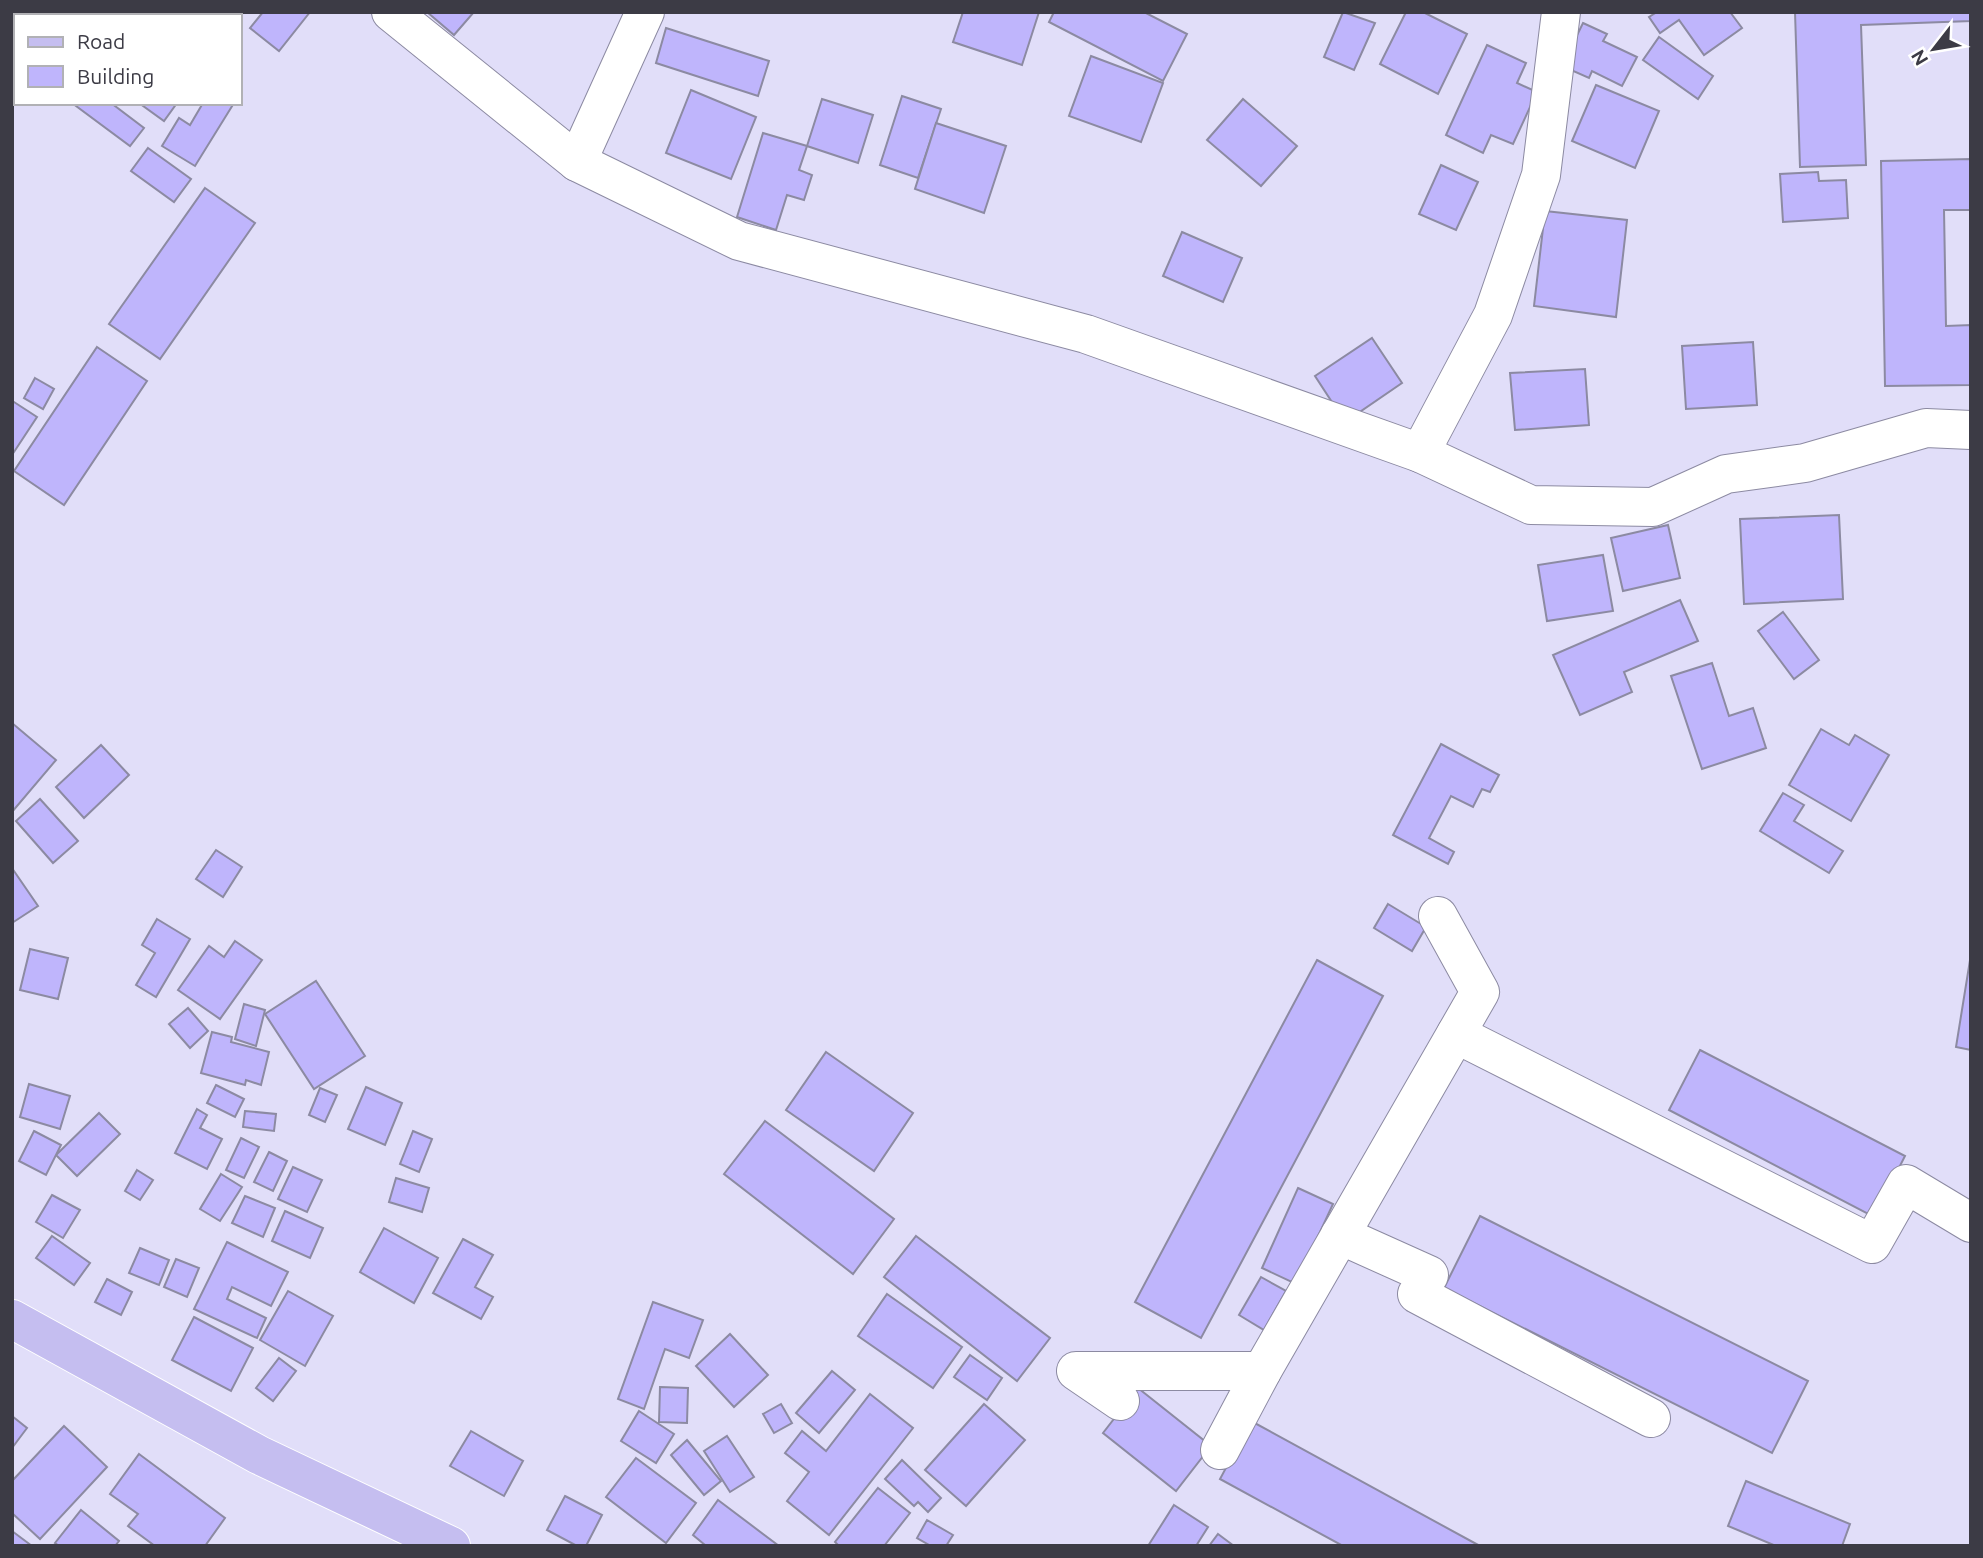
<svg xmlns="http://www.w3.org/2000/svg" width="1983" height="1558" viewBox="0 0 1983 1558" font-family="Ubuntu,sans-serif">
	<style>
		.building { fill: #bfb5fc; stroke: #8c8aa2; stroke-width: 2 }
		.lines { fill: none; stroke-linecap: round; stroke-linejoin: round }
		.minor-casing { stroke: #8c8aa2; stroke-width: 40 }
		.primary-casing { stroke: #fff; stroke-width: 40 }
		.minor { stroke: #fff; stroke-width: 38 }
		.primary { stroke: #c5bef0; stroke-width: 38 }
	</style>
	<rect width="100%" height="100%" fill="#e1def9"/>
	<g class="building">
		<polygon points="263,12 310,12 279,51 250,28"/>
		<polygon points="427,12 474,12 454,35"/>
		<polygon points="963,12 1039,12 1022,65 953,42"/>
		<polygon points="1054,12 1144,12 1187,34 1163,81 1049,22"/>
		<polygon points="1343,12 1375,23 1354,70 1324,57"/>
		<polygon points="1406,12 1423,12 1467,34 1438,94 1380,64"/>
		<polygon points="1657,12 1730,12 1742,28 1704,55 1679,20 1660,33 1649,17"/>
		<polygon points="1795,12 1971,12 1971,21 1861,25 1866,165 1800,167"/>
		<polygon points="1583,23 1607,34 1603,41 1637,57 1622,86 1592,71 1589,78 1562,66"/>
		<polygon points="666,28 769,61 758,96 656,63"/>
		<polygon points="1659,37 1713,76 1698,99 1643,60"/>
		<polygon points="1487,45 1526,63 1517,83 1537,92 1513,144 1491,135 1483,153 1446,135"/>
		<polygon points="1091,56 1163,83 1141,142 1069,116"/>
		<polygon points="1596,85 1659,111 1635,168 1572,141"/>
		<polygon points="691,90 756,117 731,179 666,153"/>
		<polygon points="902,96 941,109 918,178 880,165"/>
		<polygon points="822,99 873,115 858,163 807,146"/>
		<polygon points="1243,99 1297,146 1261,186 1207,140"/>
		<polygon points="72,103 111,103 144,128 130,146"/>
		<polygon points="139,103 177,103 164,121"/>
		<polygon points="203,103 234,103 195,166 162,146 179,118 190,125"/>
		<polygon points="936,123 1006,146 984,213 915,189"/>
		<polygon points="763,133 807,146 799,170 812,175 804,200 787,195 776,230 737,217"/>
		<polygon points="148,148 191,179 174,202 131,171"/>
		<polygon points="1971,159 1971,210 1944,210 1946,326 1971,325 1971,385 1885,386 1881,161"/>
		<polygon points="1441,165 1478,182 1456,230 1419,214"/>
		<polygon points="1818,172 1819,181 1846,180 1848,218 1783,222 1780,174"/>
		<polygon points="205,188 255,223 160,359 109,324"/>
		<polygon points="1545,211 1627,220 1616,317 1534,306"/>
		<polygon points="1182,232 1242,258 1223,302 1163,276"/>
		<polygon points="1372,338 1402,383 1345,422 1315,376"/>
		<polygon points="1753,342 1757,405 1686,409 1682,346"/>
		<polygon points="97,347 147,381 64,505 14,471"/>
		<polygon points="1585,369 1589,425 1515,430 1510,373"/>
		<polygon points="35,378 54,389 43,409 24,398"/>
		<polygon points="14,402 37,417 12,455 12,404"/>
		<polygon points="1839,515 1843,599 1744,604 1740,519"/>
		<polygon points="1668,525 1680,578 1623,591 1611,538"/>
		<polygon points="1603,555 1613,611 1547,621 1538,565"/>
		<polygon points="1680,600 1698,641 1624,672 1632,692 1580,715 1553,655"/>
		<polygon points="1783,612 1819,660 1794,679 1758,631"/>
		<polygon points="1712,663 1729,716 1753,708 1766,748 1702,769 1671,676"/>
		<polygon points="12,723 56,760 12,812"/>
		<polygon points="1821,729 1849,745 1855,735 1889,755 1851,821 1789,785"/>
		<polygon points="1441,744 1499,775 1490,792 1482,789 1473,807 1451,796 1429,838 1454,852 1448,864 1393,835"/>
		<polygon points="101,745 129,775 84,818 56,787"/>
		<polygon points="1783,793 1804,805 1794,821 1843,851 1829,873 1760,831"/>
		<polygon points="40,799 78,841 53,863 16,821"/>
		<polygon points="216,850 242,867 223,897 196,879"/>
		<polygon points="14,871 38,906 12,923 12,873"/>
		<polygon points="1388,904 1426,927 1412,951 1374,928"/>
		<polygon points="157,919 190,939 156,997 136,985 155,953 142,945"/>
		<polygon points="235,941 262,960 220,1019 178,990 209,946 224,957"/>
		<polygon points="30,949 68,958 58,999 20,990"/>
		<polygon points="1971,954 1971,1050 1956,1047"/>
		<polygon points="1317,960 1383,996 1201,1338 1135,1302"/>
		<polygon points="316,981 365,1056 314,1089 265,1014"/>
		<polygon points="244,1004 265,1010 256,1046 235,1039"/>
		<polygon points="188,1008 208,1031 190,1048 169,1024"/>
		<polygon points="212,1032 232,1037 231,1042 269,1052 261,1085 246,1080 245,1085 201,1073"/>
		<polygon points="1700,1050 1905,1156 1874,1217 1669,1110"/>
		<polygon points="826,1052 913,1113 874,1171 786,1110"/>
		<polygon points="29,1084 70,1096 60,1129 20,1117"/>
		<polygon points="216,1085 244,1099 235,1117 207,1103"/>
		<polygon points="366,1087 402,1103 385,1145 348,1129"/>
		<polygon points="320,1088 337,1095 325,1122 309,1115"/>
		<polygon points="197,1109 207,1115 200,1128 222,1139 207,1169 175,1153"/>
		<polygon points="245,1111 276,1114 274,1131 243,1127"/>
		<polygon points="99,1113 120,1134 77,1176 56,1155"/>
		<polygon points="765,1121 894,1219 853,1274 724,1174"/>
		<polygon points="34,1131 61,1145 46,1175 19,1161"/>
		<polygon points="413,1131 432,1139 419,1172 400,1164"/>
		<polygon points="241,1138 259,1147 244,1178 226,1170"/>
		<polygon points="269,1152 287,1161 273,1191 254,1182"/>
		<polygon points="293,1167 322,1180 307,1212 278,1199"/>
		<polygon points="137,1170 153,1180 140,1200 125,1191"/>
		<polygon points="221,1174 242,1187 220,1221 200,1209"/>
		<polygon points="396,1178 429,1188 422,1212 389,1202"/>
		<polygon points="1298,1188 1333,1204 1296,1284 1262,1268"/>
		<polygon points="52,1195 80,1210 63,1238 36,1222"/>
		<polygon points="245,1196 275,1208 263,1237 232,1223"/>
		<polygon points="285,1211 323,1228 310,1258 272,1241"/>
		<polygon points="1480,1216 1808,1381 1772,1453 1444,1288"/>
		<polygon points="384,1228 438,1258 414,1303 360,1272"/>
		<polygon points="52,1236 90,1263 74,1285 36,1258"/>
		<polygon points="916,1236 1050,1338 1017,1381 884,1277"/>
		<polygon points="463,1239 493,1255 475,1287 493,1297 481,1319 433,1293"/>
		<polygon points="227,1242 288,1272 271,1306 232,1287 227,1299 266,1318 257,1338 194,1309"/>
		<polygon points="140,1248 169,1260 159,1285 129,1273"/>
		<polygon points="176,1259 199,1268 187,1297 164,1287"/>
		<polygon points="1261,1277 1286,1291 1264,1330 1239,1315"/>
		<polygon points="107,1279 132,1292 121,1315 95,1302"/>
		<polygon points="288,1291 333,1316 305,1366 260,1340"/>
		<polygon points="887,1294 962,1347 933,1388 858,1336"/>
		<polygon points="653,1302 703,1320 689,1358 665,1349 644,1409 618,1399"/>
		<polygon points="194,1317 253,1348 231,1391 172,1360"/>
		<polygon points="730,1334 768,1375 734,1407 696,1366"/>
		<polygon points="970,1355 1002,1378 987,1400 954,1377"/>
		<polygon points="279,1358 296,1371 273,1401 256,1388"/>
		<polygon points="832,1371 855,1390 819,1433 796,1413"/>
		<polygon points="660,1387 688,1388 687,1423 659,1422"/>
		<polygon points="1138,1388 1211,1446 1176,1491 1103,1433"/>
		<polygon points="870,1394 913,1428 829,1535 787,1501 809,1472 785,1453 802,1431 826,1451"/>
		<polygon points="781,1404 792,1423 774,1433 763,1414"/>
		<polygon points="984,1404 1025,1440 966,1506 925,1470"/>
		<polygon points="639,1411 674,1434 656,1463 621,1441"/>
		<polygon points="12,1416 27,1428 12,1448"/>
		<polygon points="1251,1421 1480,1546 1343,1546 1220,1479"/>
		<polygon points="64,1426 107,1467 40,1539 12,1513 12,1481"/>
		<polygon points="471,1431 523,1461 504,1496 450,1466"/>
		<polygon points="727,1436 754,1477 730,1492 704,1451"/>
		<polygon points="687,1440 721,1481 704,1495 671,1455"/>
		<polygon points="139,1454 225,1518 205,1546 155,1546 128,1526 138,1514 110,1494"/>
		<polygon points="636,1458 696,1503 666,1543 606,1497"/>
		<polygon points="902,1460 941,1498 928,1512 918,1502 914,1506 885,1479"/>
		<polygon points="1746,1481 1850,1524 1842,1546 1776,1546 1728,1526"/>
		<polygon points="878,1488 910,1513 884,1546 839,1546 835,1542"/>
		<polygon points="565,1496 602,1515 586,1546 577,1546 547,1530"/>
		<polygon points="718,1500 779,1546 705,1545 693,1535"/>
		<polygon points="1174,1505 1208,1527 1196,1546 1148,1546"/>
		<polygon points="81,1510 119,1541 115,1546 59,1546 55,1543"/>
		<polygon points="927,1520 953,1535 946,1546 931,1546 917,1538"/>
		<polygon points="12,1531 32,1546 12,1546"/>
		<polygon points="1218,1534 1234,1546 1209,1546"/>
	</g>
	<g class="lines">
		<defs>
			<g id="minor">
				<polyline points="391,12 577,162 739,241 1086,334 1420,453 1531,505 1653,507 1726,474 1805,463 1926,428 1971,430"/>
				<polyline points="577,162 645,12"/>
				<polyline points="1420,453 1493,315 1541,175 1561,12"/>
				<polyline points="1456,1034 1872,1244 1906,1184 1971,1223"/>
				<polyline points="1340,1235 1429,1275 1417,1294 1651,1418"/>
				<polyline points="1262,1371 1480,992 1438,916"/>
				<polyline points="1120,1401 1076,1371 1262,1371 1220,1450"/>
			</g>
			<polyline id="primary" points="12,1319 259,1455 451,1546"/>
		</defs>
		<use href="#minor" class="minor-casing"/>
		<use href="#primary" class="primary-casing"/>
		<use href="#minor" class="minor"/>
		<use href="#primary" class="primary"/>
	</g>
	<rect width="1983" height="1558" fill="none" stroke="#3c3b45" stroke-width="28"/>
	<rect x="14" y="14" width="228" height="91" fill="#ffffff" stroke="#b1b1b5" stroke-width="2"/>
	<rect x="28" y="37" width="35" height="10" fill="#c5bef0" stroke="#b1b1b5" stroke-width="2"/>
	<text x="77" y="49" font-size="21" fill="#3c3b45">Road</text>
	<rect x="28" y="66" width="35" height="21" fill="#bfb5fc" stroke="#b1b1b5" stroke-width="2"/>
	<text x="77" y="84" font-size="21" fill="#3c3b45">Building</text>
	<g transform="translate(1934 49) rotate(239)" stroke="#ffffff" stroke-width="5" paint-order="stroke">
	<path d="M0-5L12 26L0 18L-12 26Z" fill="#3c3b45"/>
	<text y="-10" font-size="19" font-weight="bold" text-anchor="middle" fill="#3c3b45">N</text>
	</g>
</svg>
